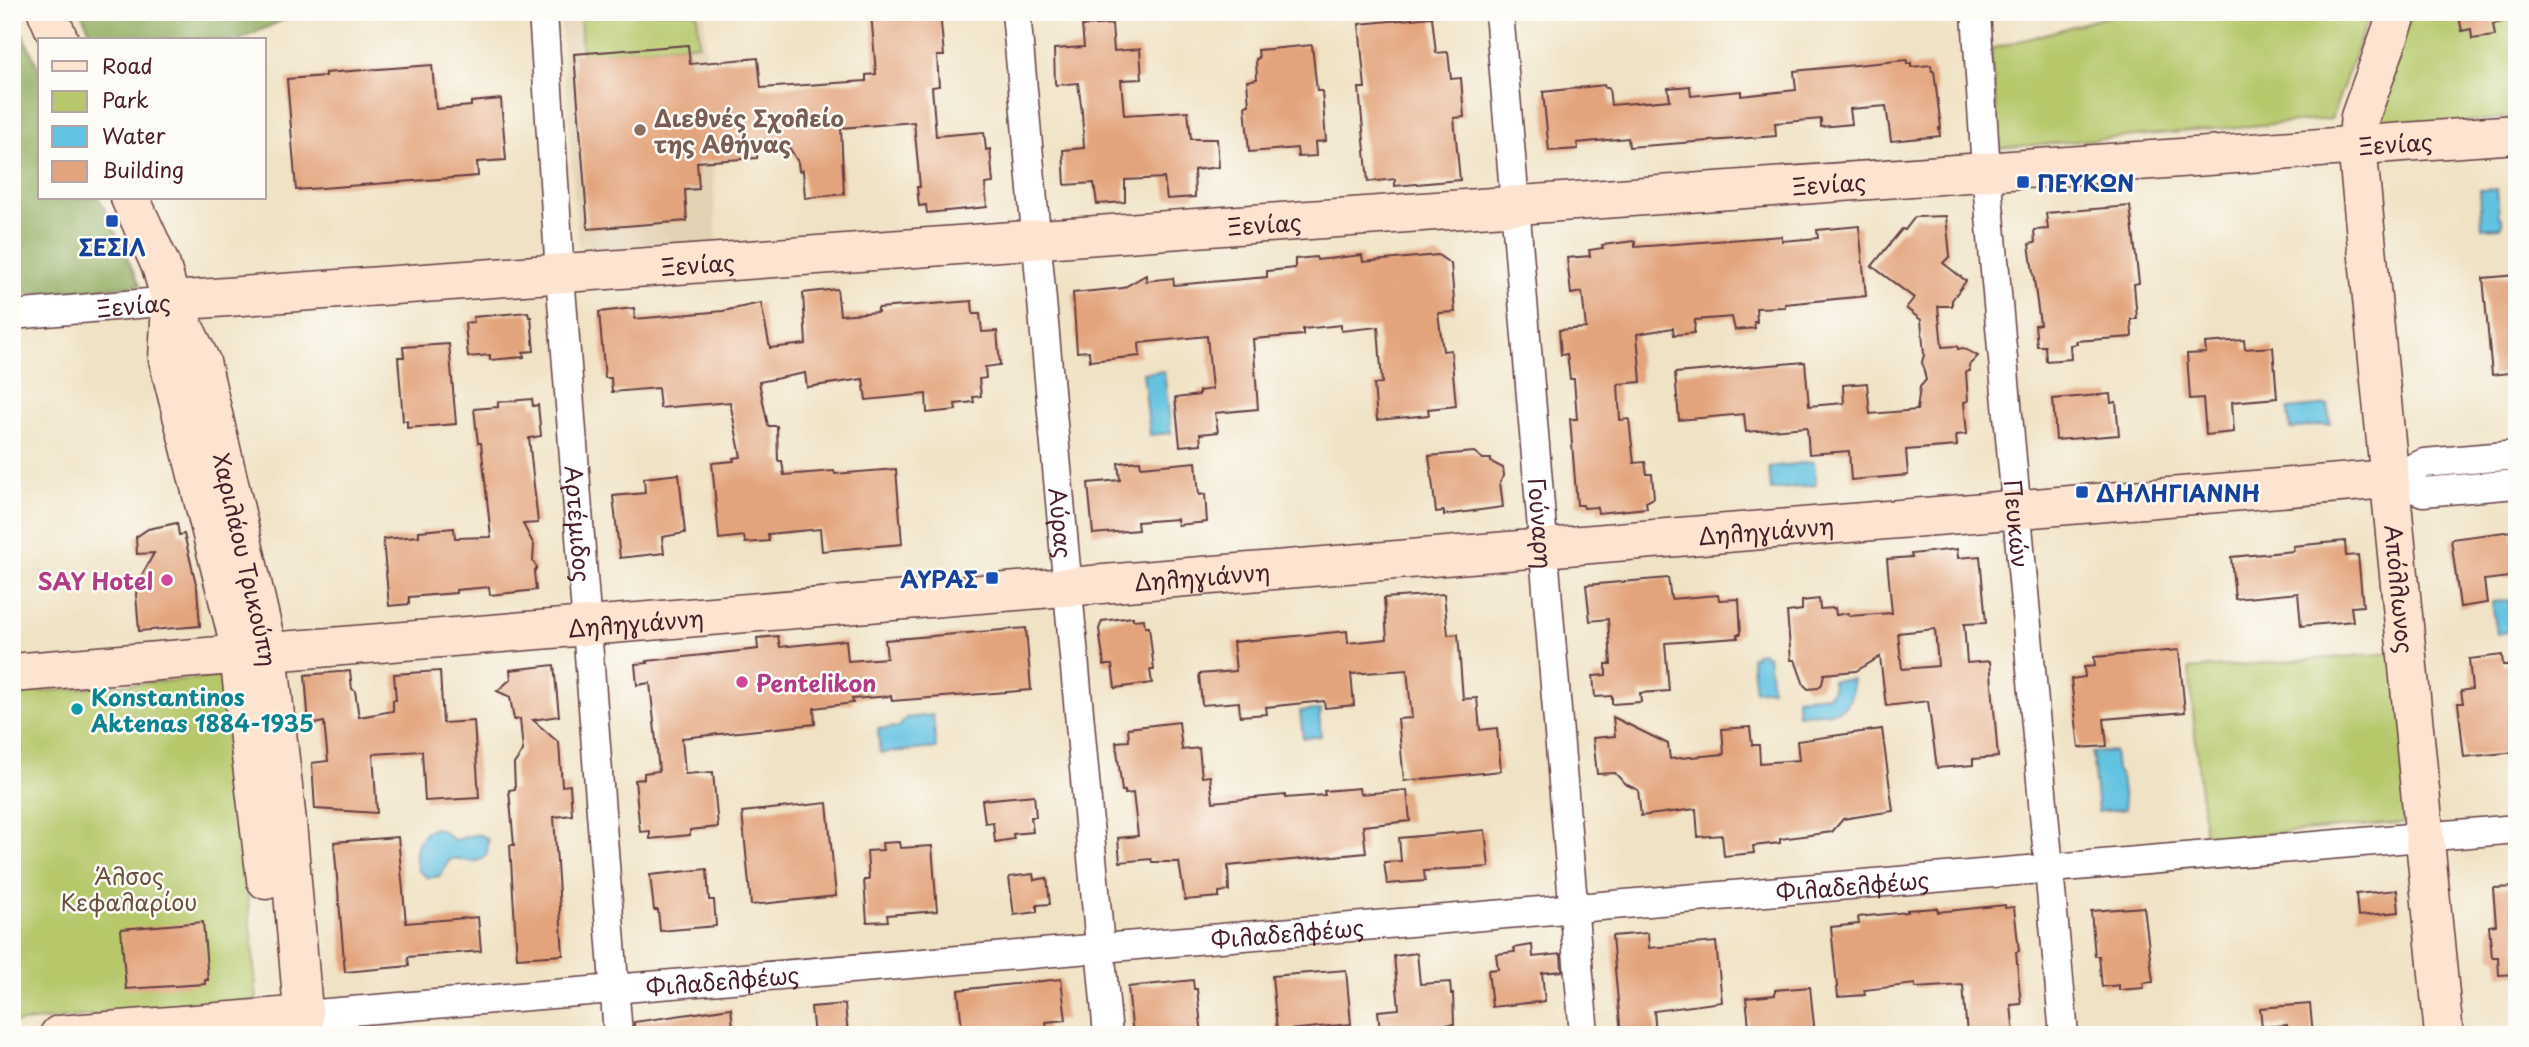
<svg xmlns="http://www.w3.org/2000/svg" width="2529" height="1047" viewBox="0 0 2529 1047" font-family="'Playpen Sans',sans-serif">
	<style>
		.built { fill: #e3d2b4 }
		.green { fill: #b6c86b; stroke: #80744b; stroke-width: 2 }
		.forest { fill: #90ac5f; stroke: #6d6645; stroke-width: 2 }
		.water { fill: #62c2e1; stroke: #567086; stroke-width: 2 }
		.building { fill: #e3a47d; fill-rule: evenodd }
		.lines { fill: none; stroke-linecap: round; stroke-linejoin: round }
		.street-casing { stroke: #633c42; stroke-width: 31 }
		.secondary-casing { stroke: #633c42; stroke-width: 41 }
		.street { stroke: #fff; stroke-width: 28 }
		.secondary { stroke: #fde4d1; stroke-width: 38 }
		.education-dot { fill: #8d6e63; stroke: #fdfcf7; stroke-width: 2.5 }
		.transit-dot { fill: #1a4fb4; stroke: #fdfcf7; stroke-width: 2.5 }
		.hotel-dot { fill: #d1479c; stroke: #fdfcf7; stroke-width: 2.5 }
		.culture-dot { fill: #0f9aa8; stroke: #fdfcf7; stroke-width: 2.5 }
		.labels { text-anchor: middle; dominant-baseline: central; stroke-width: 5; stroke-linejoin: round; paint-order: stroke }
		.education-label { font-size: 23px; font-weight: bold; fill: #785e54; stroke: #fdfcf7; text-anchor: start }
		.street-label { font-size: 23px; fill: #4a1f2b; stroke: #fdfcf7 }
		.transit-label { font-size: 23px; font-weight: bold; fill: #164399; stroke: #fdfcf7; text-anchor: start }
		.hotel-label { font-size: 23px; font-weight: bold; fill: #b23c85; stroke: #fdfcf7; text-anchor: end }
		.culture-label { font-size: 23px; font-weight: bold; fill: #0d838f; stroke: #fdfcf7; text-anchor: start }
		.park-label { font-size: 23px; fill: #6a523e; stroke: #fdfcf7 }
	</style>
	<rect width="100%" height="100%" fill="#fdfcf7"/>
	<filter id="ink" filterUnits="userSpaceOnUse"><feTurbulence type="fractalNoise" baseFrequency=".0143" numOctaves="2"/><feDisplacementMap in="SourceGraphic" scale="14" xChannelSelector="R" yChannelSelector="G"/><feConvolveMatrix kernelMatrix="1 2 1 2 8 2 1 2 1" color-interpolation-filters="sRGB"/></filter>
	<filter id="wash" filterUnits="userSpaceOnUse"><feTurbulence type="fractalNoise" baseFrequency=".00686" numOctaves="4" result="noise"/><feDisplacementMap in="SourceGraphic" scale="28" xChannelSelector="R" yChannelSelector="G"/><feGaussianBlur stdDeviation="1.57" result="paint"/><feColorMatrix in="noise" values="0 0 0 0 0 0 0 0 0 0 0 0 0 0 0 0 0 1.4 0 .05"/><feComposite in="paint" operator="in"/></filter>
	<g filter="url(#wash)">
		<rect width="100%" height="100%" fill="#f0e2c4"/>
		<polygon class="built" points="560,12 704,12 717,247 579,256"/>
		<g class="green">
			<polygon points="580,12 697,12 699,44 582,54"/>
			<polygon points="2124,12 2361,12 2370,13 2331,119 1999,148 1991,49"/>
			<polygon points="2413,12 2517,12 2517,117 2381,129 2374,119"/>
			<polygon points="2404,652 2423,821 2205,839 2189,669"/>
			<polygon points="228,676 257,1000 12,1023 12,694"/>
		</g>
		<g class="forest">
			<polygon points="12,12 40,71 40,198 99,198 140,285 12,295"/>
			<polygon points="81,12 301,12 239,40 94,40"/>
		</g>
		<g class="water">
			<polygon points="2497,189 2499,217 2502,218 2502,224 2500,227 2482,228 2480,190"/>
			<polygon points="1164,371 1171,433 1150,435 1143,373"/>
			<polygon points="2328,405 2330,424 2290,429 2288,409"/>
			<polygon points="1814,462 1816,485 1771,490 1769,467"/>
			<polygon points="2509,600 2513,631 2497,634 2492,602"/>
			<polygon points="1763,652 1764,656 1768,655 1772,689 1755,691 1751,657 1756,656 1755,653"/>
			<path d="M1852,679C1856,718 1828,712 1798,714L1797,698L1829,695L1833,689L1832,681Z"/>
			<polygon points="1321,710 1321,714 1319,715 1321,736 1303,738 1300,711"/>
			<polygon points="933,715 936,748 880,753 878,729 899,727 906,718"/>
			<polygon points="2114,751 2116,770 2121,777 2125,809 2098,812 2092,753"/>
			<path d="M435,828L443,831L454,840C467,839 478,828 488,840L487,853L483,859L473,862L454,858L448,862L440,876L428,878L418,870C413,853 416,834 435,828Z"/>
		</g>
		<g id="blocks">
			<g class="building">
				<polygon points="871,12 940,12 944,56 937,56 939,86 932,87 936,136 984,132 986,150 990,149 993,183 985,184 987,207 927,213 926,205 919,206 917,187 920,187 914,122 841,128 844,194 805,198 803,170 799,171 798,162 789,147 757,149 757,158 697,162 699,189 685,190 687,221 588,229 574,54 688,45 690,64 758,58 761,88 866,81 866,75 876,74"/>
				<polygon points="2458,12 2511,12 2512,20 2493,24 2495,36 2472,39 2471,29 2462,31"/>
				<polygon points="1432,17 1436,53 1448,52 1451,79 1461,78 1464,117 1454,118 1460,180 1395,186 1395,179 1368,182 1359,88 1365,88 1359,24"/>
				<polygon points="1112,24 1114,51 1140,49 1142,79 1121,80 1124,115 1188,111 1191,139 1217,139 1219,167 1194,170 1195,197 1167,199 1164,178 1125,180 1125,202 1097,204 1094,183 1065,185 1063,150 1084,148 1082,112 1078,83 1056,85 1055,83 1054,49 1084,47 1082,26"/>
				<polygon points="1312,45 1317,91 1322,91 1326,141 1315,142 1316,156 1298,157 1297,148 1249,152 1245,106 1249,105 1247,81 1257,79 1256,59 1259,58 1258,50"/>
				<polygon points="1907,60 1907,64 1911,63 1911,67 1931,65 1932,71 1934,71 1941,128 1939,128 1940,136 1891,141 1886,106 1850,109 1852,124 1821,127 1821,119 1775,123 1776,136 1629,147 1628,138 1577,143 1578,149 1549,151 1543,92 1604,85 1605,88 1609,88 1611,105 1670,100 1668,88 1690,86 1691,96 1741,91 1741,96 1796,90 1794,71"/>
				<polygon points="432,65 436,109 471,106 471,102 501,99 506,160 477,162 478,176 296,190 287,79 325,76 325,73"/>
				<polygon points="2130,206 2139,283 2134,284 2137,319 2131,319 2132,337 2076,341 2077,344 2070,345 2071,359 2046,361 2045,346 2037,346 2035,325 2040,324 2029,244 2035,243 2034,230 2048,229 2046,213"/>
				<polygon points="1946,216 1950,256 1943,263 1966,281 1952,300 1952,306 1938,306 1942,347 1957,346 1958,349 1963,348 1978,356 1969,365 1970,371 1966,372 1968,401 1964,402 1967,434 1956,435 1957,446 1906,450 1908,475 1851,480 1849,451 1809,454 1807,427 1746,432 1744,414 1679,420 1675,373 1805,362 1809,406 1844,403 1843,385 1867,383 1870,414 1917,410 1920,387 1926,380 1922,362 1924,355 1921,320 1906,308 1914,298 1872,266 1902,229 1905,230 1915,217"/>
				<polygon points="1859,226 1866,296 1785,304 1785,307 1756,308 1757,322 1754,322 1755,328 1735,330 1732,317 1695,320 1694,333 1674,335 1673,328 1637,334 1641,382 1618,384 1620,420 1629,419 1634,463 1645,462 1647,474 1652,474 1654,498 1646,502 1647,508 1598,513 1597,507 1584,508 1583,505 1577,505 1570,419 1577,419 1574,379 1570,379 1567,354 1561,355 1559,330 1586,328 1582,292 1571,294 1567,258 1590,256 1589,250 1603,248 1602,245 1635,241 1635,247 1782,236 1782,241 1818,238 1817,230"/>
				<polygon points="1362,255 1363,262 1438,255 1451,264 1455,312 1438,313 1443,351 1451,350 1456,406 1428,409 1429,415 1377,420 1374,384 1382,383 1378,327 1341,331 1341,325 1303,329 1303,335 1253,339 1258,409 1215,413 1218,432 1200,434 1201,444 1180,446 1175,398 1199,395 1199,391 1212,389 1207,336 1139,343 1140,356 1090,361 1089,351 1077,352 1073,293 1123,288 1146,275 1146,281 1173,278 1174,285 1267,277 1267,271 1295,268 1295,259 1316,257 1317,260"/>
				<polygon points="2517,275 2517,372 2492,375 2483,278"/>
				<polygon points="837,289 840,315 878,312 878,308 972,301 973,314 980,314 982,332 997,331 1000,365 985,367 986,378 979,379 981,396 973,397 974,402 955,404 956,410 927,413 926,394 866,400 863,379 807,387 805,373 759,382 768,426 777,426 778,461 782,461 784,475 834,471 835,474 896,469 902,544 822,551 820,529 768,534 769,541 745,543 744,536 719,539 712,463 734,461 733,458 741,457 730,402 660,408 658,388 612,392 611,378 605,378 599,312 634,308 635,319 723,311 761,303 770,348 806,344 803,293"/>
				<polygon points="528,312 529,317 531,317 534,351 523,352 524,357 490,360 490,355 468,357 465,323 474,322 473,317"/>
				<polygon points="2244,340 2245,349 2273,347 2277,398 2232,402 2234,432 2206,435 2203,398 2190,399 2187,354 2206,353 2205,343"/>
				<polygon points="449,344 456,424 407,428 407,421 403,421 398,357 404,357 403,347"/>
				<polygon points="2110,394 2111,403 2116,402 2119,435 2056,440 2053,399"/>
				<polygon points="532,399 533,406 538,405 541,436 529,438 538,523 523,524 534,545 533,562 537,567 534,572 536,590 490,595 489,587 456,590 456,593 409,597 409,604 389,606 383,539 419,536 419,531 454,528 455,538 491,537 481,443 478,443 474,409 498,407 498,402"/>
				<polygon points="1474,452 1483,459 1491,459 1491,462 1503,468 1504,476 1500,482 1503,507 1444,515 1444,511 1436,512 1429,456"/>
				<polygon points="1140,461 1141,467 1196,462 1199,495 1205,494 1207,522 1178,525 1177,519 1137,522 1138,530 1093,534 1088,483 1120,480 1118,463"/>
				<polygon points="679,474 685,533 662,537 664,553 620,558 613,496 645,493 644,478"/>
				<polygon points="177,523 179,535 184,534 197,588 200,626 139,631 136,594 138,582 154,553 137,554 136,537 148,529"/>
				<polygon points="2512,531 2517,576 2484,580 2487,603 2460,607 2451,539"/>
				<polygon points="2345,541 2346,556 2358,555 2363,606 2351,607 2353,621 2301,626 2298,593 2235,599 2231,557 2294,551 2293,546"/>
				<path d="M1957,549L1958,558L1980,556L1986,623L1964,624L1967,663L1990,661L1998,757L1973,759V765L1937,768L1928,701L1886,706L1880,657L1856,671L1824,674L1822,684L1818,688L1808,689L1804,685L1795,660H1791L1787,612L1802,610V601L1819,599L1820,609L1835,608L1836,615L1849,613V616L1892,613L1887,559L1912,557L1911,554ZM1935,629L1938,666L1902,669L1898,633Z"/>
				<polygon points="1668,578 1671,599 1718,595 1719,600 1739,599 1741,634 1737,634 1738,638 1665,643 1669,691 1640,693 1641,702 1612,704 1612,696 1595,697 1593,676 1606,675 1606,664 1611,664 1608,619 1590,621 1586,585"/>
				<polygon points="1444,594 1448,635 1458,634 1463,699 1477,698 1480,730 1497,728 1501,771 1404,781 1398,719 1412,718 1407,670 1351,674 1354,705 1325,708 1324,701 1266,707 1267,714 1240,716 1239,702 1202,705 1199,674 1236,671 1233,642 1347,631 1348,643 1387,639 1384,598"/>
				<polygon points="1133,617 1133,620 1144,619 1145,627 1149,627 1154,670 1150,670 1152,683 1115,688 1112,665 1104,665 1099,629 1102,621"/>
				<polygon points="1026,628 1031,690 892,701 891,696 852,699 853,703 814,708 815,724 682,738 685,774 713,772 718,827 690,830 690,835 650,839 650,831 640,832 635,780 644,779 644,773 659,771 650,683 637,685 635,664 648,663 647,661 758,649 757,638 778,636 780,647 846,640 848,661 887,658 885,640"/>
				<polygon points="2179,650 2185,712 2104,719 2107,746 2079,748 2071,679 2085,677 2084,667 2095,666 2094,657"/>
				<polygon points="2502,655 2503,665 2509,665 2514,707 2517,707 2517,752 2464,757 2458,703 2463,703 2461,691 2472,689 2469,659"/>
				<polygon points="554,665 559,716 533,720 559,743 562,786 570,785 572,815 554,817 563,955 517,958 510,845 514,845 509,790 515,789 514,764 523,751 520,719 514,720 510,697 497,691 511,679 510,670"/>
				<polygon points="350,671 352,689 355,691 359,717 393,711 393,700 396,700 394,674 440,671 443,723 474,721 479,798 425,801 422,751 373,754 377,813 315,809 312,763 328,761 324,722 309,725 305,675"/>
				<polygon points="1613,717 1668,744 1670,759 1724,754 1722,729 1750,727 1752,745 1759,745 1760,763 1799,760 1797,741 1882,729 1893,811 1843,819 1832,832 1780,839 1780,843 1753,846 1754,853 1724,856 1722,835 1698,837 1696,809 1641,816 1638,790 1625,784 1615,773 1597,774 1593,738 1615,736"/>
				<polygon points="1179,722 1182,750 1199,748 1202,777 1210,776 1213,802 1285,795 1285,798 1325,795 1324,791 1359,788 1360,794 1407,790 1410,821 1363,826 1366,853 1228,866 1229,891 1219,892 1219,897 1185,900 1179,862 1152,862 1151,859 1120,862 1118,838 1138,836 1133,793 1125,794 1125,791 1122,791 1116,742 1129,741 1128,728"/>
				<polygon points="1034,795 1036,817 1031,817 1033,832 1013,834 1014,839 995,842 993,822 985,823 982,800"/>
				<polygon points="827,803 836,896 751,905 742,812"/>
				<polygon points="1485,830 1489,867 1424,871 1425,881 1387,884 1384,862 1401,861 1399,838"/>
				<polygon points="398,837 406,923 478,917 481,951 408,957 409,966 345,972 334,842"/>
				<polygon points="899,842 900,848 932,846 937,911 887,915 888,921 867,922 864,880 869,880 867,851 883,850 882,843"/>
				<polygon points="707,869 709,900 714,900 716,926 660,931 658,910 654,910 650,875"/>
				<polygon points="1033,874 1034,880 1047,878 1050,904 1037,905 1037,912 1014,915 1009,877"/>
				<polygon points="2517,887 2517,974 2499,975 2498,957 2492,957 2489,926 2496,925 2493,888"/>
				<polygon points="2397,890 2399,912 2358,916 2356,894"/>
				<polygon points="2005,905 2005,908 2014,907 2019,951 2016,952 2021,1004 2011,1005 2014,1035 1967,1035 1963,985 1915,988 1915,984 1864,990 1865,995 1838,997 1831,927 1859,924 1858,917 1908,912 1907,910 1937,908 1938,912"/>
				<polygon points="2144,907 2153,982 2143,983 2144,988 2119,990 2119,985 2102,987 2099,956 2095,956 2091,911"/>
				<polygon points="203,922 208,980 205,980 205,984 126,989 121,929"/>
				<polygon points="1648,933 1649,948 1716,942 1722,1002 1654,1011 1656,1035 1621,1035 1612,936"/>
				<polygon points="1532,945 1533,957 1561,954 1562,971 1542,973 1545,1001 1492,1007 1488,970 1498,969 1496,954 1515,952 1514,948"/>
				<polygon points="1417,953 1420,984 1450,982 1451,994 1453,994 1454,1024 1380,1031 1378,1011 1399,1009 1394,956"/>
				<polygon points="1346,970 1351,1024 1277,1031 1272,976"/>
				<polygon points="1061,979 1066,1020 1046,1022 1048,1035 1004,1035 1003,1025 962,1029 958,990"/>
				<polygon points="1193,980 1194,989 1197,989 1202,1035 1133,1035 1128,987"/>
				<polygon points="1810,987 1815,1035 1750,1035 1746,998 1775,995 1775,990"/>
				<polygon points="845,1004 848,1035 814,1035 811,1007"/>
				<polygon points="2310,1004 2313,1035 2288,1035 2287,1025 2262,1027 2260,1008"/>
				<polygon points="731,1008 734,1035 634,1035 634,1022"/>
			</g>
		</g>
	</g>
	<g filter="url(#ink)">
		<use href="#blocks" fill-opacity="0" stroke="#633c42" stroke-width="2"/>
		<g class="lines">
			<defs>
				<g id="street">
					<path id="s1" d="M543,12L560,274L618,1035"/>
					<path id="s2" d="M1016,12L1108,1035"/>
					<path id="s3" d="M1499,12L1584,1035"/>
					<path id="s4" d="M1976,12L1986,171L2064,1035"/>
					<path id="s5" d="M12,315L171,301"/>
					<polyline points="2389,479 2424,463 2517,455"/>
					<polyline points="2389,479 2423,492 2517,484"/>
					<path id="s6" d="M304,1015L2517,829"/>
				</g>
				<g id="secondary">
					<polyline points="47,12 59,40"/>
					<path id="s7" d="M2398,12L2360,117L2357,145L2444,1035"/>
					<path id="s8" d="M130,198L161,266L171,301L201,362L268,652L287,822L305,1035"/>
					<path id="s9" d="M171,301L2517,134"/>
					<polyline points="171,303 168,359 236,631 266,880"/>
					<path id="s10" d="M12,673L2389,479"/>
					<polyline points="59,1035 304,1015"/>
				</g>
			</defs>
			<use href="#street" class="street-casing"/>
			<use href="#secondary" class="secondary-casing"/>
			<use href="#street" class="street"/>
			<use href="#secondary" class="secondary"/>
		</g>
	</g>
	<circle class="education-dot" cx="640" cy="130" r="7"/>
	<g class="transit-dot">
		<rect x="2016" y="175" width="14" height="14" rx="3.5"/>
		<rect x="105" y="214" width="14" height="14" rx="3.5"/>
		<rect x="2075" y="485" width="14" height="14" rx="3.5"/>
		<rect x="985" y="571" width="14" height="14" rx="3.5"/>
	</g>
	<g class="hotel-dot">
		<circle cx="167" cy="580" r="7"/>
		<circle cx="742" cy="682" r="7"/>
	</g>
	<circle class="culture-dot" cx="77" cy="709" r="7"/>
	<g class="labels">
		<g class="education-label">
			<text x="654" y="117">Διεθνές Σχολείο<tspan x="654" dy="26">της Αθήνας</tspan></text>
		</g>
		<g class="street-label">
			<text stroke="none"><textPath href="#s9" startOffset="2230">Ξενίας</textPath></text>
			<text stroke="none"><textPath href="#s9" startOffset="1662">Ξενίας</textPath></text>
			<text stroke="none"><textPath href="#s9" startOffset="1096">Ξενίας</textPath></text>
			<text stroke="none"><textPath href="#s9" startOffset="528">Ξενίας</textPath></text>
			<text stroke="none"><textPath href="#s5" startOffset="122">Ξενίας</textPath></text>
			<text stroke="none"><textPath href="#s1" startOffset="513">Αρτέμιδος</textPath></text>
			<text stroke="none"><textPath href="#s2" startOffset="513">Αύρας</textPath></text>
			<text stroke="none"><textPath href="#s3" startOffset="513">Γούναρη</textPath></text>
			<text stroke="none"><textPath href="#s4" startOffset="513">Πευκών</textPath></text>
			<text stroke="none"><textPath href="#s10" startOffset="1760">Δηληγιάννη</textPath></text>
			<text stroke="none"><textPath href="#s8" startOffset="382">Χαριλάου Τρικούπη</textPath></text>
			<text stroke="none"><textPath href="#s10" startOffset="1194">Δηληγιάννη</textPath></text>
			<text stroke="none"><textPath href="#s7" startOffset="586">Απόλλωνος</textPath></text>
			<text stroke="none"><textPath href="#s10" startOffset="626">Δηληγιάννη</textPath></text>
			<text stroke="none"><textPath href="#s6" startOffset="1554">Φιλαδελφέως</textPath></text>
			<text stroke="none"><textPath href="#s6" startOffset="987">Φιλαδελφέως</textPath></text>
			<text stroke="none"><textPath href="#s6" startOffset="420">Φιλαδελφέως</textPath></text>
		</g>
		<g class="transit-label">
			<text x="2037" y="182">ΠΕΥΚΩΝ</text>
			<text x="112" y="246" text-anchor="middle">ΣΕΣΙΛ</text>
			<text x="2096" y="492">ΔΗΛΗΓΙΑΝΝΗ</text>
			<text x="978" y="578" text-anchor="end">ΑΥΡΑΣ</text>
		</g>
		<g class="hotel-label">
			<text x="153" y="580">SAY Hotel</text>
			<text x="756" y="682" text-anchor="start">Pentelikon</text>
		</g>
		<g class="culture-label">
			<text x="91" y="696">Konstantinos<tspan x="91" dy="26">Aktenas 1884-1935</tspan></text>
		</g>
		<g class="park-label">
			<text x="129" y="875">Άλσος<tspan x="129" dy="26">Κεφαλαρίου</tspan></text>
		</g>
	</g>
	<rect width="2529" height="1047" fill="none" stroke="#fdfcf7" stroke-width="42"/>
	<rect x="38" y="38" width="228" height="161" fill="#fdfcf7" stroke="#b5a4a5" stroke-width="2"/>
	<rect x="52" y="61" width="35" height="10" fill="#fde4d1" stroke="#b5a4a5" stroke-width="2"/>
	<text x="102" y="74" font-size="21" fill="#4a1f2b">Road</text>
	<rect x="52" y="91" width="35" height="21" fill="#b6c86b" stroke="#b5a4a5" stroke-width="2"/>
	<text x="102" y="108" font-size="21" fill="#4a1f2b">Park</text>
	<rect x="52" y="126" width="35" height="21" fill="#62c2e1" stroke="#b5a4a5" stroke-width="2"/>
	<text x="102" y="144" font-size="21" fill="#4a1f2b">Water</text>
	<rect x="52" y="161" width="35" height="21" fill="#e3a47d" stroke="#b5a4a5" stroke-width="2"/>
	<text x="102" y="178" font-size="21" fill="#4a1f2b">Building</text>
</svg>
